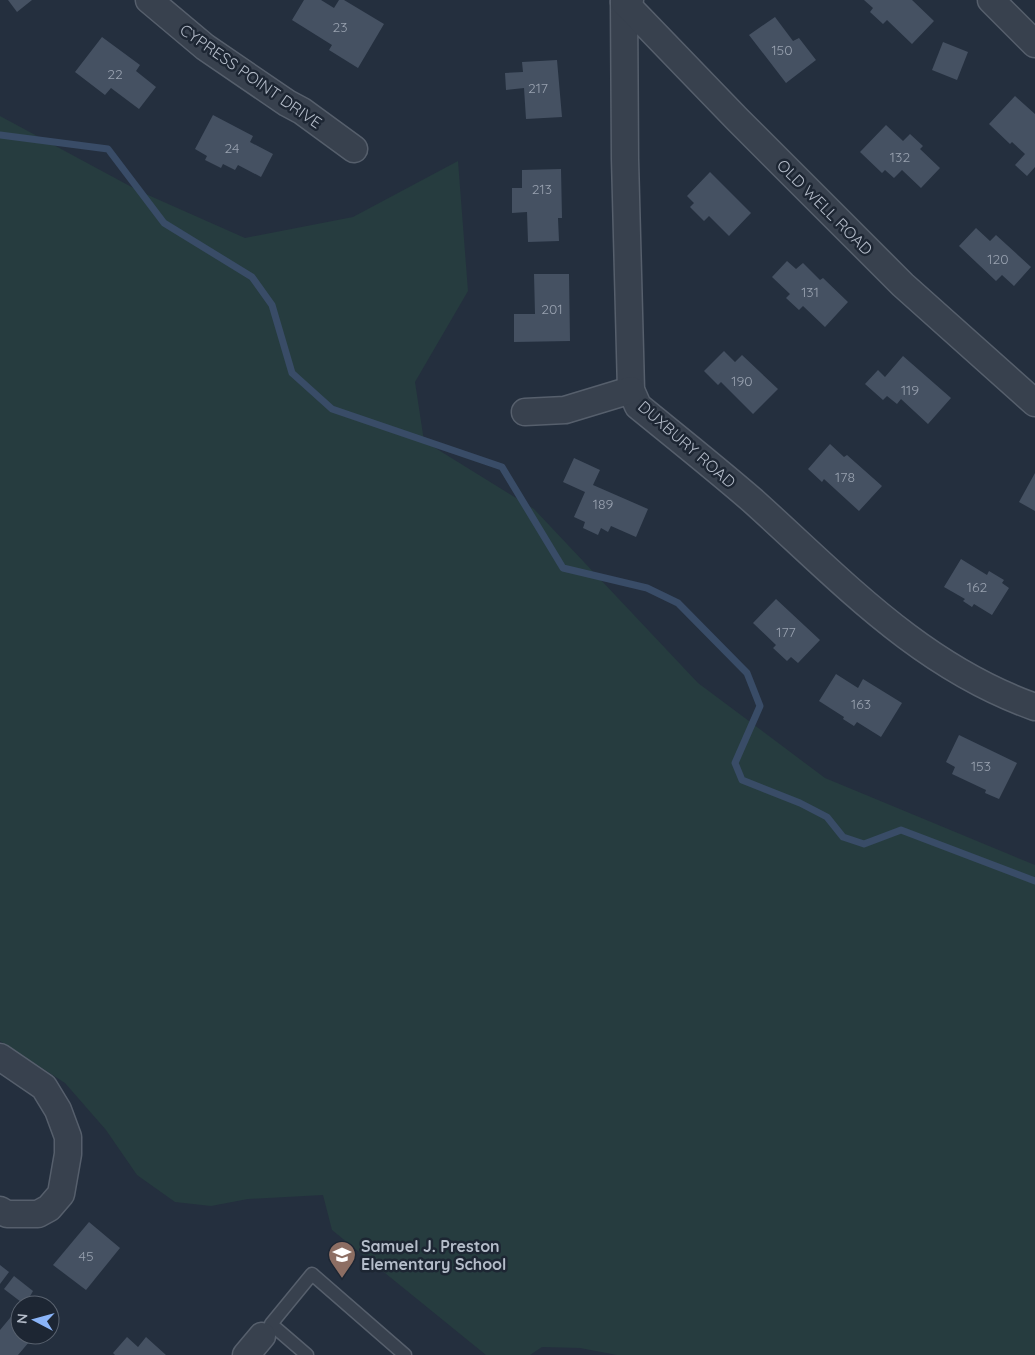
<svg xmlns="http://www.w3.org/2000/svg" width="1035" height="1355" viewBox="0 0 1035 1355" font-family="Quicksand,sans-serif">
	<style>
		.green { fill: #263c3f }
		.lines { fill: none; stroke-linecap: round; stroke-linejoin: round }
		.stream { stroke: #394c67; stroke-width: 7 }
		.building { fill: #455162 }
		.lane-casing { stroke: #565f6c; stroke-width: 15 }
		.street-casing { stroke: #565f6c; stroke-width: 29 }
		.lane { stroke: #38414e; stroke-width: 12 }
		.street { stroke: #38414e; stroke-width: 26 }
		.labels { text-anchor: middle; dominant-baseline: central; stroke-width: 5; stroke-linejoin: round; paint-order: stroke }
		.number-label { font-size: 14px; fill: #98a1af }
		.street-label { font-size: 16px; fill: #b4bcc9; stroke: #1d2633 }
		.poi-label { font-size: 16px; font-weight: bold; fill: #b4bcc9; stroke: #1d2633; text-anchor: start }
	</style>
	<rect width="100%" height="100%" fill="#242f3e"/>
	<polygon class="green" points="0,116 139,191 245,238 353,217 458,161 468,291 415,382 424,441 534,509 698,683 825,778 1035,865 1035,1355 617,1355 580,1348 542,1347 530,1355 486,1355 332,1230 323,1195 248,1199 211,1206 175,1202 137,1175 106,1130 65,1083 0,1041"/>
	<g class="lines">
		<polyline class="stream" points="0,135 108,149 164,223 252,277 272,305 292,373 332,409 502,467 563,568 647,588 678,603 747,673 760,706 735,763 742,780 800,803 827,817 843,837 864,844 901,830 1035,881"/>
	</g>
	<g class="building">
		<polygon points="8,0 32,0 17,12"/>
		<polygon points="304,0 321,0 334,8 339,0 344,0 384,24 358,68 329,50 332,45 292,20"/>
		<polygon points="864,0 912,0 934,21 912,44 887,20 883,24 870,12 873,8"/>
		<polygon points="775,17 793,41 799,38 816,60 786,83 749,35"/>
		<polygon points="102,37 140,65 136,71 156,87 139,109 111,88 105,95 75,72"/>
		<polygon points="943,42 968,52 957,80 932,70"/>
		<polygon points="557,60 562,117 526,119 524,88 506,90 505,73 523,72 522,62"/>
		<polygon points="1015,96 1035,114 1035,167 1027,176 1015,165 1025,154 1012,142 1010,144 989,124"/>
		<polygon points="213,115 253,136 250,142 273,154 261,177 238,165 235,170 223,164 221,168 205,160 207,156 195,149"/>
		<polygon points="886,125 903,141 910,134 923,146 920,149 940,168 921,188 902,170 894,178 885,170 882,173 860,152"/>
		<polygon points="561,169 562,218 558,218 559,241 528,242 527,212 512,213 512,188 522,188 522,170"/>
		<polygon points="710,172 751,213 729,236 709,216 704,221 690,207 694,203 687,196"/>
		<polygon points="976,228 990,241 996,235 1031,267 1014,286 1002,275 996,281 959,246"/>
		<polygon points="787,261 796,269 803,263 820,280 823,278 848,302 825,327 803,306 799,310 786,298 790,294 772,277"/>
		<polygon points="534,274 569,274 570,341 514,342 514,314 535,314"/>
		<polygon points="724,351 735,362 742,355 778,389 753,414 721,382 718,385 704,371"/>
		<polygon points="903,356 951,398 928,424 901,399 897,404 887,396 883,400 865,384 878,370 885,377"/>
		<polygon points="830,444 844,457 847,455 882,486 859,511 824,479 822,482 808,469"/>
		<polygon points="574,458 600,470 593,485 648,509 636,537 611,526 608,532 601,528 598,535 583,528 585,522 574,517 585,492 563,482"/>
		<polygon points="1035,473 1035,511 1019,502"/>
		<polygon points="961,559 987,575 989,571 1004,580 1002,583 1009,588 992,615 974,604 972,607 963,601 965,599 944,587"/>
		<polygon points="776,599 820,640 798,663 791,657 787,661 773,648 776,645 753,623"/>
		<polygon points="836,674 858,688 863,679 902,703 881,737 857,722 854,726 843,719 844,717 819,701"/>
		<polygon points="959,735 1017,763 999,799 985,793 986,790 952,774 955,767 946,762"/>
		<polygon points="89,1222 120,1248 86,1290 53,1265"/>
		<polygon points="0,1265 9,1272 0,1284"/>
		<polygon points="14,1276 33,1291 25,1305 4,1289"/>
		<polygon points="15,1312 20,1316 20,1335 35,1335 18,1355 0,1355 0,1330"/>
		<polygon points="127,1337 138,1347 146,1337 166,1355 115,1355 113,1353"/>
	</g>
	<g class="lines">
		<defs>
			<polyline id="lane" points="307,1355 271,1324 312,1274 405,1355"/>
			<g id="street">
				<polyline points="149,0 205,47 287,103 302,111 354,149"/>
				<path d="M624,0L625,159L631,390L638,406C676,437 715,468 752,500C841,580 919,666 1035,707"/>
				<polyline points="630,0 624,2 737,119 903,285 1035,403"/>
				<polyline points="991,0 1035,44"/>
				<polyline points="525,412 565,410 631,390"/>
				<polyline points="0,1057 44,1087 58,1110 68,1137 68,1154 61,1194 49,1208 38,1214 7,1214 0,1210"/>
				<polyline points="246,1355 262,1336"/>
			</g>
		</defs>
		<use href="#lane" class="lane-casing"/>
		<use href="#street" class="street-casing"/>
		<use href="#lane" class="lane"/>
		<use href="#street" class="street"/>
	</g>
	<defs>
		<symbol id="school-pin" viewBox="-11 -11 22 30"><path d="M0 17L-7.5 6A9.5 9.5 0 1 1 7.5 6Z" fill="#8d6e63" stroke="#1d2633"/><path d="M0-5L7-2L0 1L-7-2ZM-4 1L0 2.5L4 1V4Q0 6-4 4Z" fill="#fff"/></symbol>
	</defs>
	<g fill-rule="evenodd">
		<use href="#school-pin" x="326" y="1239" width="32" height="43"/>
	</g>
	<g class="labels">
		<g class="number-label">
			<text x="340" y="27">23</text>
			<text x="782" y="50">150</text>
			<text x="115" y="74">22</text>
			<text x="538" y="88">217</text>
			<text x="232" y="148">24</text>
			<text x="900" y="157">132</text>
			<text x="542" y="189">213</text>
			<text x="998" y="259">120</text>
			<text x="810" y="292">131</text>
			<text x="552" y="309">201</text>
			<text x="742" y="381">190</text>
			<text x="910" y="390">119</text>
			<text x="845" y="477">178</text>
			<text x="603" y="504">189</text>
			<text x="977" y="587">162</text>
			<text x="786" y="632">177</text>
			<text x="861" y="704">163</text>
			<text x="981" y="766">153</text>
			<text x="86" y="1256">45</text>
		</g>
		<g class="street-label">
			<text transform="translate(251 76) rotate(35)">CYPRESS POINT DRIVE</text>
			<text transform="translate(825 207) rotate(45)">OLD WELL ROAD</text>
			<text transform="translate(687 444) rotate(41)">DUXBURY ROAD</text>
		</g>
		<g class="poi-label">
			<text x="361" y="1246">Samuel J. Preston<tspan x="361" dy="18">Elementary School</tspan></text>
		</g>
	</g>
	<g transform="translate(35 1320) rotate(276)"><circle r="24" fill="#1d2633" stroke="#59626f"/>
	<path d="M0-4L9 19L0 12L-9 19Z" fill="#8ab4f8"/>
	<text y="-8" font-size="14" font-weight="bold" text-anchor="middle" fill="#b4bcc9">N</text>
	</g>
</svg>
